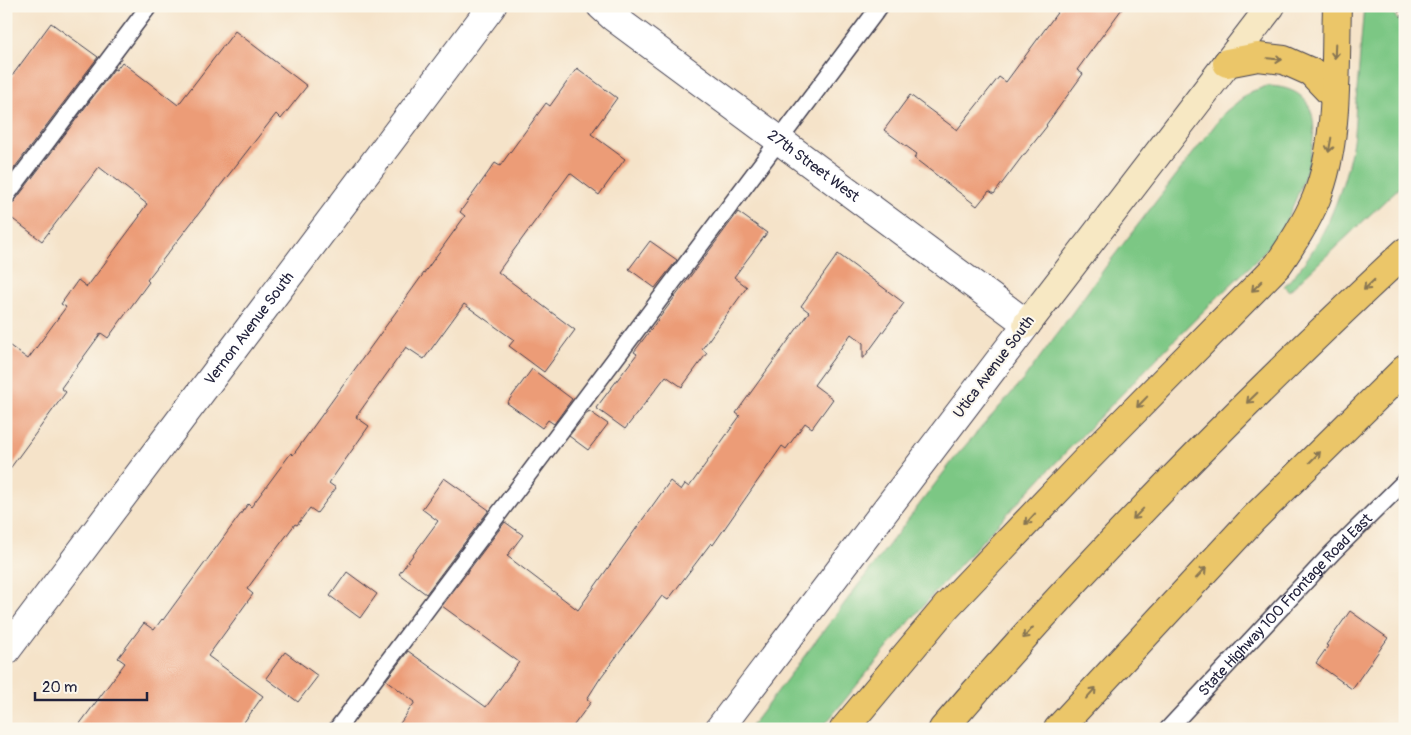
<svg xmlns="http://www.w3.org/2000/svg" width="1411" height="735" viewBox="0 0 1411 735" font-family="Pangolin,sans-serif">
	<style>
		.green { fill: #7cc784; stroke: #4f7460 }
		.building { fill: #ec9c77 }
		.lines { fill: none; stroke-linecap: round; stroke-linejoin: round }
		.lane-casing { stroke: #423f50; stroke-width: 19 }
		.street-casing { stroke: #423f50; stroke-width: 30 }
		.secondary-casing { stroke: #423f50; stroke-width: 30 }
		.highway-casing { stroke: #423f50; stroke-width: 30 }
		.path { stroke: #423f50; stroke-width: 3; stroke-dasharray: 1 4; stroke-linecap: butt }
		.lane { stroke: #fff; stroke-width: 16 }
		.street { stroke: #fff; stroke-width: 28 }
		.secondary { stroke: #f7e8c3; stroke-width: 28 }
		.highway { stroke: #ebc669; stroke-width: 28 }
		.oneway { stroke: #867452 }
		.labels { text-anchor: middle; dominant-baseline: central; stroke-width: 4; stroke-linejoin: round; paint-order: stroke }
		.street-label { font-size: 15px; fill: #22223b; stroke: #fbf7ec }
	</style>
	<rect width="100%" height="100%" fill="#fbf7ec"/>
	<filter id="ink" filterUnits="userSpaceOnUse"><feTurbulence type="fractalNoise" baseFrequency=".02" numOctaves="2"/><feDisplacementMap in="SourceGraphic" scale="10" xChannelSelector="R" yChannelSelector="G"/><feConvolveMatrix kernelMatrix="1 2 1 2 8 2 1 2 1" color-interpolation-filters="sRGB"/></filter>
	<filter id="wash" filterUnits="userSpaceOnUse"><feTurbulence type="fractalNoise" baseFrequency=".0096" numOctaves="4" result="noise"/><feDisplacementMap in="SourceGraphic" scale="20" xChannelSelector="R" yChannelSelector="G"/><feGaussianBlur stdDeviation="1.12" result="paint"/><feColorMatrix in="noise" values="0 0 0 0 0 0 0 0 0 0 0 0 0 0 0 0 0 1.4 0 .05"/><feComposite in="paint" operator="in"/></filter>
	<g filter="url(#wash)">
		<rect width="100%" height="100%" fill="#f5e3c9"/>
		<g class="green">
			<path d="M1364,6H1392L1391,9L1397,19L1405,25V182L1289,291L1284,286C1321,250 1342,197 1352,147C1355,132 1355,116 1356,101C1359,70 1361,38 1364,6Z"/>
			<path d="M1267,86C1323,87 1318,132 1306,172C1299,192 1291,213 1280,231C1264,256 1239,276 1218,297C1185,329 1153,362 1121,395C1054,464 987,534 923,606C888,646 855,688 821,729H749L957,455L1024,379L1110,261L1225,112L1250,92Z"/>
		</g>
		<g id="blocks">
			<g class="building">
				<polygon points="1062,6 1124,6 1077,70 1083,74 1046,125 1047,126 1025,154 1024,154 994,194 989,191 977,206 914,158 917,154 884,130 910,95 957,130 999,77 1006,82"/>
				<polygon points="51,23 98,57 6,179 6,84"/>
				<polygon points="235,31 307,86 281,119 276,114 147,280 149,282 108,338 101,333 61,388 66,392 6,474 6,343 28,359 66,307 61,304 78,280 87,287 140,216 139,215 147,204 99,167 42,241 6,214 6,206 14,202 114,69 116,70 122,62 178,105"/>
				<polygon points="577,68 617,98 591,134 625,159 599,195 570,173 498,272 575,330 544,372 509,346 514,340 464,304 424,359 406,347 356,417 369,426 329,483 336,488 317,513 310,508 297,525 295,524 247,589 253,594 208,656 263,696 239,729 76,729 125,663 118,658 144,623 154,630 162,619 163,620 248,504 251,507 291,453 293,455 465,216 460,212 495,163 500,166 546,103 550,106"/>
				<polygon points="738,212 767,233 734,277 747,287 702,349 707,353 682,387 666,376 625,429 596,408 637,354 634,352"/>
				<polygon points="650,241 677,260 655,288 629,269"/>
				<polygon points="838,254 904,303 863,359 863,343 851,334 814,385 833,399 812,428 805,423 786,449 782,446 713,545 711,543 668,600 662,596 601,677 587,699 591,702 571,729 396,729 415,702 386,680 408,651 486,707 519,662 442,606 505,522 523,535 507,556 578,610 670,481 681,490 685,484 689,487 740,416 736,413 809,312 801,306"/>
				<polygon points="532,369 572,399 554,424 548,420 542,428 507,403"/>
				<polygon points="589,411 608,424 588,450 569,436"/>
				<polygon points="444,478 489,510 426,594 399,574 438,521 422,509"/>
				<polygon points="347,572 377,594 360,618 330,596"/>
				<polygon points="1350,611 1388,638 1352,689 1316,663 1328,646 1326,645"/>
				<polygon points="285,652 318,676 298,702 266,678"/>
			</g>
		</g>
	</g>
	<g filter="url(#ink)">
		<use href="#blocks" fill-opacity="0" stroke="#423f50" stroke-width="1"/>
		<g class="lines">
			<defs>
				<g id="lane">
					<polyline points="6,196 149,6"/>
					<polyline points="337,729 880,6"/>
					<path id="s1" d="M1168,729L1333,552L1405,481"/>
				</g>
				<g id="street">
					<path id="s2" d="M601,6L613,17L1027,324L719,729"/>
					<path id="s3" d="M6,651L492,6"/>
				</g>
				<polyline id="secondary" points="1027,324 1271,6"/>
				<g id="highway">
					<polyline points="1227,63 1258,57 1284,60 1311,72 1334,96"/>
					<path d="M844,729L946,607L1086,460L1278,265C1292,244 1306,223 1316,199C1339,143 1335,67 1337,6"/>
					<path d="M943,729C1087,561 1243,403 1405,252"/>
					<polyline points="1058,729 1253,519 1405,369"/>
				</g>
			</defs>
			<use href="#lane" class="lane-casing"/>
			<use href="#street" class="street-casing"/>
			<use href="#secondary" class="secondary-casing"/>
			<use href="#highway" class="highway-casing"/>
			<polyline class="path" points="1399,6 1400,13 1405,20"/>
			<use href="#lane" class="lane"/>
			<use href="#street" class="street"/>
			<use href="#secondary" class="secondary"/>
			<use href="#highway" class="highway"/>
		</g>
		<defs><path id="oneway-shaft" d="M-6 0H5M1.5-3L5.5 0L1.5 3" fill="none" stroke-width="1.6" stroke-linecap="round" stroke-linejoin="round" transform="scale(1.25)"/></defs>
		<g class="oneway">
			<use href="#oneway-shaft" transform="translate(1335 51) rotate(92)"/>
			<use href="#oneway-shaft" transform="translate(1275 59) rotate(6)"/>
			<use href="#oneway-shaft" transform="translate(1330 145) rotate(100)"/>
			<use href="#oneway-shaft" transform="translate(1369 285) rotate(136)"/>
			<use href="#oneway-shaft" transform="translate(1257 286) rotate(135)"/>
			<use href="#oneway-shaft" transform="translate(1252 398) rotate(136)"/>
			<use href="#oneway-shaft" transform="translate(1142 402) rotate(134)"/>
			<use href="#oneway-shaft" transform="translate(1315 457) rotate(-45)"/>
			<use href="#oneway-shaft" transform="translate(1138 514) rotate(134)"/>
			<use href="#oneway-shaft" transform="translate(1030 519) rotate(133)"/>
			<use href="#oneway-shaft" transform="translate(1201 573) rotate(-47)"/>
			<use href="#oneway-shaft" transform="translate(1028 633) rotate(132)"/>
			<use href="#oneway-shaft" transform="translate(1091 693) rotate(-48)"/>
		</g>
	</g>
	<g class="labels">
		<g class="street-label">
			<text stroke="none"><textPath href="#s2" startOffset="266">27th Street West</textPath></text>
			<text stroke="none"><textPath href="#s3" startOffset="404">Vernon Avenue South</textPath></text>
			<text transform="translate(994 367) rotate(-53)">Utica Avenue South</text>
			<text stroke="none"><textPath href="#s1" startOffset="171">State Highway 100 Frontage Road East</textPath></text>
		</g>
	</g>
	<rect width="1411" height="735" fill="none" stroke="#fbf7ec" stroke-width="25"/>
	<path d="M35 692v8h112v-8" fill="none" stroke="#22223b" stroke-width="2.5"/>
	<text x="42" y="692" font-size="15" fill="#22223b" stroke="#fbf7ec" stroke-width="4" paint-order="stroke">20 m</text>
</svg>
